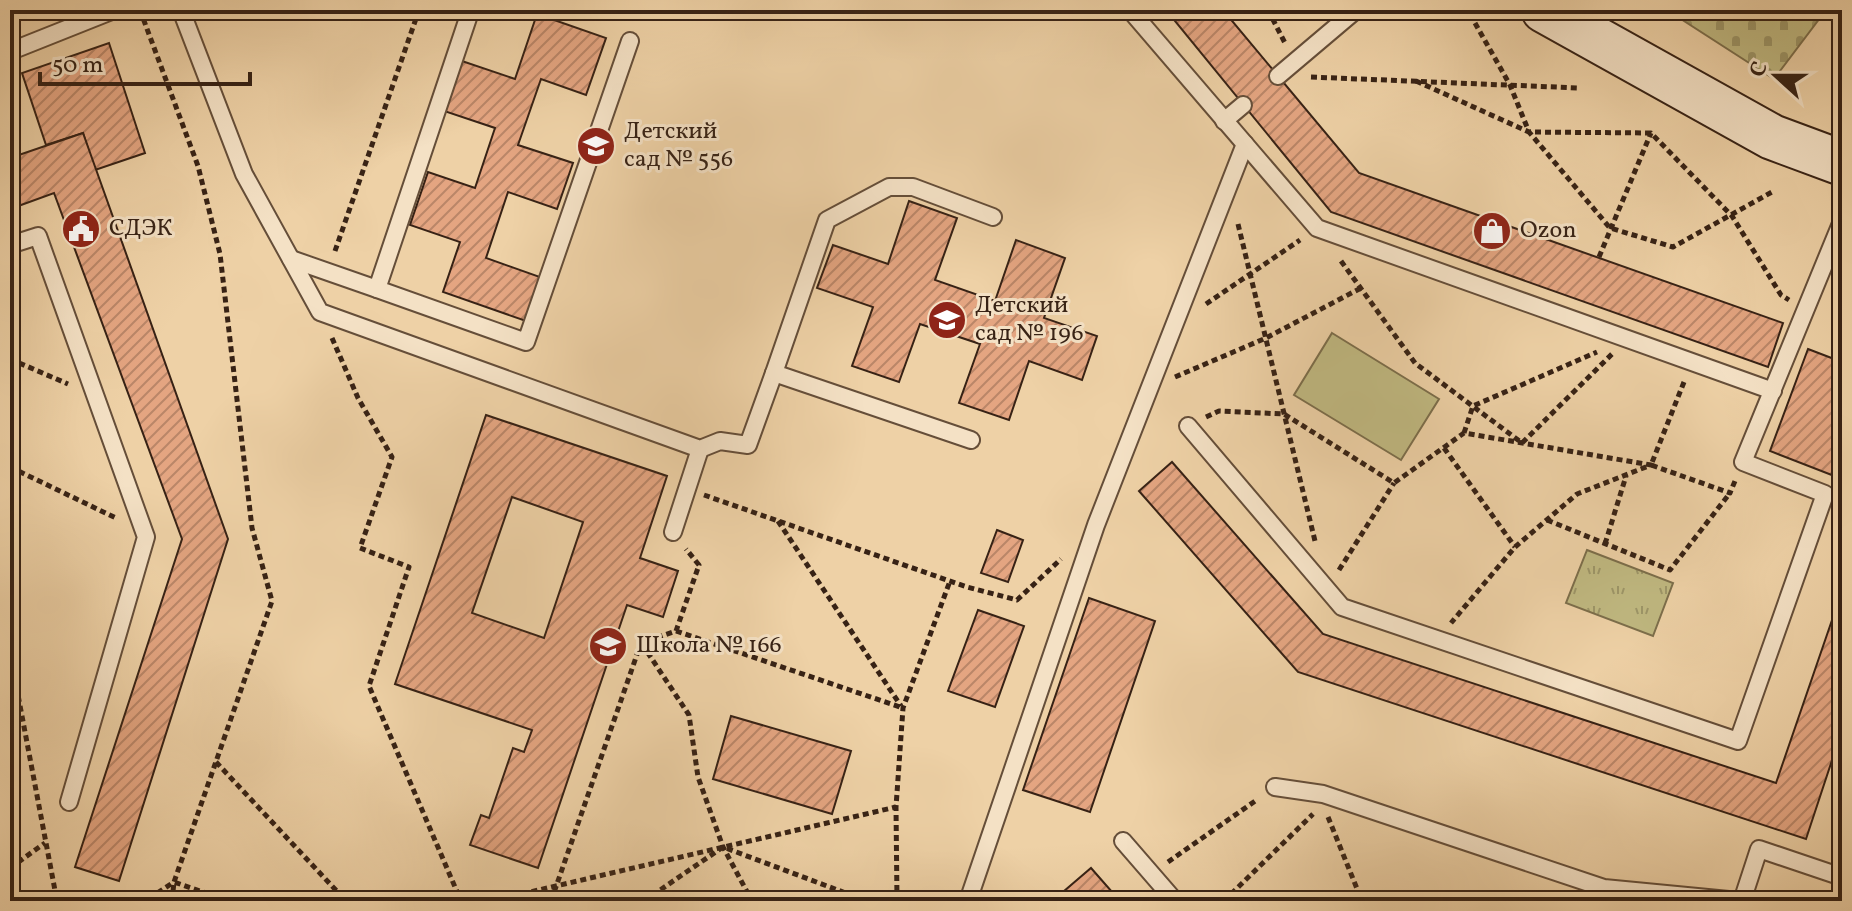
<svg xmlns="http://www.w3.org/2000/svg" width="1852" height="911" viewBox="0 0 1852 911" font-family="Vollkorn,serif">
	<style>
		.cemetery { fill: url(#cemetery-stones); stroke: #7c6e4b; stroke-width: 2 }
		.park { fill: url(#park-tufts); stroke: #7c6e4b; stroke-width: 2 }
		.pitch { fill: #c0b981; stroke: #7c6e4b; stroke-width: 2 }
		.building { fill: url(#building-hatch); stroke: #372215; stroke-width: 2; fill-rule: evenodd }
		.lines { fill: none; stroke-linecap: round; stroke-linejoin: round }
		.lane-casing { stroke: #654e39; stroke-width: 20 }
		.secondary-casing { stroke: #372215; stroke-width: 48 }
		.path { stroke: #372215; stroke-width: 5; stroke-dasharray: 6 4; stroke-linecap: butt }
		.lane { stroke: #f4e1c5; stroke-width: 16 }
		.secondary { stroke: #f4e1c5; stroke-width: 44 }
		.labels { text-anchor: middle; dominant-baseline: central; stroke-width: 6; stroke-linejoin: round; paint-order: stroke }
		.poi-label { font-size: 24px; fill: #372215; stroke: #f4e1c5; text-anchor: start }
	</style>
	<defs>
		<pattern id="cemetery-stones" width="16" height="16" patternUnits="userSpaceOnUse" patternTransform="scale(2)"><rect width="16" height="16" fill="#c0b981"/><path d="M2 7V4a2 2 0 0 1 4 0v3zM10 15v-3a2 2 0 0 1 4 0v3z" fill="#9d9668"/></pattern>
		<pattern id="park-tufts" width="24" height="20" patternUnits="userSpaceOnUse" patternTransform="scale(2)"><rect width="24" height="20" fill="#c0b981"/><path d="M3 7l-1-3M5 7V3M7 7l1-3M15 17l-1-3M17 17v-4M19 17l1-3" fill="none" stroke="#9d9668"/></pattern>
		<pattern id="building-hatch" width="6" height="6" patternUnits="userSpaceOnUse" patternTransform="scale(2)"><rect width="6" height="6" fill="#e4a581"/><path d="M-1 1l2-2M0 6l6-6M5 7l2-2" fill="none" stroke="#ba8668"/></pattern>
	</defs>
	<rect width="100%" height="100%" fill="#eed1a6"/>
	<filter id="stains"><feTurbulence type="fractalNoise" baseFrequency=".0025" numOctaves="4"/><feColorMatrix values="0 0 0 0 .2 0 0 0 0 .09 0 0 0 0 .02 0 0 0 .5 -.17"/></filter>
	<radialGradient id="worn" r=".72"><stop offset=".6" stop-color="#630" stop-opacity="0"/><stop offset="1" stop-color="#630" stop-opacity=".3"/></radialGradient>
	<polygon class="cemetery" points="1667,10 1826,10 1774,79"/>
	<polygon class="park" points="1587,550 1673,583 1653,636 1566,603"/>
	<polygon class="pitch" points="1332,333 1439,399 1401,460 1294,395"/>
	<g class="building">
		<polygon points="1166,10 1223,10 1359,173 1783,323 1768,367 1331,212"/>
		<polygon points="537,14 606,38 586,95 541,79 518,145 573,163 557,209 508,192 486,258 540,277 526,321 443,292 460,242 410,225 428,172 475,188 495,128 444,111 462,61 515,79"/>
		<polygon points="109,43 145,153 95,170 83,133 46,145 22,73"/>
		<polygon points="83,133 228,539 119,881 75,867 182,539 54,193 10,209 10,158"/>
		<polygon points="909,201 957,218 935,280 995,301 1016,240 1065,258 1044,318 1097,336 1082,380 1029,361 1009,420 959,403 980,344 920,324 899,382 852,366 873,307 817,288 833,245 888,264"/>
		<polygon points="1808,349 1842,362 1842,479 1770,451"/>
		<path d="M486,415L667,476L640,558L678,571L663,617L627,605L538,868L470,845L481,815L489,818L513,748L524,752L532,730L395,684ZM512,497L583,522L544,638L472,613Z"/>
		<polygon points="1172,462 1323,634 1776,783 1842,591 1842,730 1806,839 1298,672 1139,491"/>
		<polygon points="997,530 1023,540 1008,582 981,573"/>
		<polygon points="1089,598 1155,621 1090,812 1023,790"/>
		<polygon points="978,610 1024,626 995,707 948,691"/>
		<polygon points="731,716 851,751 832,814 713,779"/>
		<polygon points="1091,868 1120,901 1061,901 1057,897"/>
	</g>
	<g class="lines">
		<defs>
			<g id="lane">
				<polyline points="181,10 244,174 320,312 700,449 720,441 748,445 774,373"/>
				<polyline points="1130,10 1317,228 1773,391"/>
				<polyline points="469,15 377,289 526,342 630,41"/>
				<polyline points="11,51 114,10"/>
				<polyline points="1278,76 1356,10"/>
				<polyline points="1224,121 1243,105"/>
				<polyline points="10,245 38,236 146,537 69,802"/>
				<polyline points="291,259 377,289"/>
				<polyline points="1188,426 1342,607 1738,741 1825,494 1743,462 1842,221"/>
				<polyline points="971,440 774,373 827,220 889,187 913,187 993,217"/>
				<polyline points="673,532 700,449"/>
				<polyline points="1275,787 1323,794 1604,888 1739,901"/>
				<polyline points="1123,841 1175,901"/>
				<polyline points="968,901 1096,525 1245,144"/>
				<polyline points="1742,901 1759,849 1842,877"/>
			</g>
			<polyline id="secondary" points="1544,10 1772,137 1842,163"/>
		</defs>
		<use href="#lane" class="lane-casing"/>
		<use href="#secondary" class="secondary-casing"/>
		<g class="path">
			<polyline points="140,10 198,166 220,254 252,528 272,601 174,882 145,901"/>
			<polyline points="1268,10 1286,45"/>
			<polyline points="1475,23 1510,85 1529,132 1610,228 1673,247 1772,192"/>
			<polyline points="1311,77 1579,88"/>
			<polyline points="1416,81 1529,132 1651,133 1732,216 1781,295 1789,300"/>
			<polyline points="1238,224 1315,541"/>
			<polyline points="335,251 419,10"/>
			<polyline points="1599,257 1651,133"/>
			<polyline points="1341,261 1415,363 1522,443 1612,354"/>
			<polyline points="1206,304 1300,240"/>
			<polyline points="332,338 358,398 392,457 360,548 409,567 369,686 461,901"/>
			<polyline points="10,359 68,384"/>
			<polyline points="1175,377 1266,338 1361,288"/>
			<polyline points="1684,382 1651,465 1730,493 1735,481"/>
			<polyline points="1206,417 1219,411 1284,414 1394,483 1464,433 1651,465 1577,494 1515,547 1451,623"/>
			<polyline points="1464,433 1473,406 1597,352"/>
			<polyline points="1444,448 1515,547"/>
			<polyline points="10,467 118,519"/>
			<polyline points="704,495 967,587 1017,600 1061,559"/>
			<polyline points="1547,520 1670,570 1730,493"/>
			<polyline points="778,521 901,706"/>
			<polyline points="1605,544 1626,476"/>
			<polyline points="1339,570 1394,483"/>
			<polyline points="676,631 903,708"/>
			<polyline points="642,644 689,715 698,777 723,847 752,901"/>
			<polyline points="10,691 18,695 57,901"/>
			<polyline points="216,762 346,901"/>
			<polyline points="1328,817 1362,901"/>
			<polyline points="1168,862 1258,799"/>
			<polyline points="10,868 45,843"/>
			<polyline points="531,892 552,901"/>
			<polyline points="172,901 174,882 229,901"/>
			<polyline points="514,901 530,892 896,807"/>
			<polyline points="551,901 641,643 676,631 699,565 686,549"/>
			<polyline points="644,901 723,847 867,901"/>
			<polyline points="897,901 896,807 903,708 950,581"/>
			<polyline points="1224,901 1313,814"/>
			<polyline points="1550,901 1565,898"/>
		</g>
		<use href="#lane" class="lane"/>
		<use href="#secondary" class="secondary"/>
	</g>
	<defs>
		<symbol id="school-disc" viewBox="-11 -11 22 22"><circle r="9.5" fill="#8f2418" stroke="#f4e1c5"/><path d="M0-5L7-2L0 1L-7-2ZM-4 1L0 2.5L4 1V4Q0 6-4 4Z" fill="#fff"/></symbol>
		<symbol id="civic-disc" viewBox="-11 -11 22 22"><circle r="9.5" fill="#8f2418" stroke="#f4e1c5"/><path d="M-.6-6.5H3V-4.5H.6V-3L4-1V1h2V6H-6V1h2V-1L-.6-3ZM-1.2 2.5V6h2.4V2.5Z" fill="#fff"/></symbol>
		<symbol id="shop-disc" viewBox="-11 -11 22 22"><circle r="9.5" fill="#8f2418" stroke="#f4e1c5"/><path d="M-5-2.5h2.3a2.7 3.5 0 0 1 5.4 0H5L5.5 6h-11ZM-1.5-2.5h3a1.5 2.3 0 0 0-3 0Z" fill="#fff"/></symbol>
	</defs>
	<g fill-rule="evenodd">
		<use href="#school-disc" x="574" y="124" width="44" height="44"/>
		<use href="#civic-disc" x="59" y="207" width="44" height="44"/>
		<use href="#shop-disc" x="1470" y="209" width="44" height="44"/>
		<use href="#school-disc" x="925" y="298" width="44" height="44"/>
		<use href="#school-disc" x="586" y="624" width="44" height="44"/>
	</g>
	<g class="labels">
		<g class="poi-label">
			<text x="624" y="132">Детский<tspan x="624" dy="28">сад № 556</tspan></text>
			<text x="109" y="229">СДЭК</text>
			<text x="1520" y="231">Ozon</text>
			<text x="975" y="306">Детский<tspan x="975" dy="28">сад № 196</tspan></text>
			<text x="636" y="646">Школа № 166</text>
		</g>
	</g>
	<rect width="1852" height="911" fill="none" stroke="#eed1a6" stroke-width="40"/>
	<rect x="12" y="12" width="1828" height="887" fill="none" stroke="#372215" stroke-width="4"/>
	<rect x="20" y="20" width="1812" height="871" fill="none" stroke="#372215" stroke-width="2"/>
	<g transform="translate(1776 76) rotate(291)" stroke="#f4e1c5" stroke-width="6" paint-order="stroke">
	<path d="M0-6L14 30L0 20L-14 30Z" fill="#372215"/>
	<text y="-12" font-size="22" font-weight="bold" text-anchor="middle" fill="#372215">С</text>
	</g>
	<path d="M40 72v12h210v-12" fill="none" stroke="#372215" stroke-width="4"/>
	<text x="52" y="72" font-size="24" fill="#372215" stroke="#f4e1c5" stroke-width="6" paint-order="stroke">50 m</text>
	<rect width="100%" height="100%" filter="url(#stains)"/>
	<rect width="100%" height="100%" fill="url(#worn)"/>
</svg>
